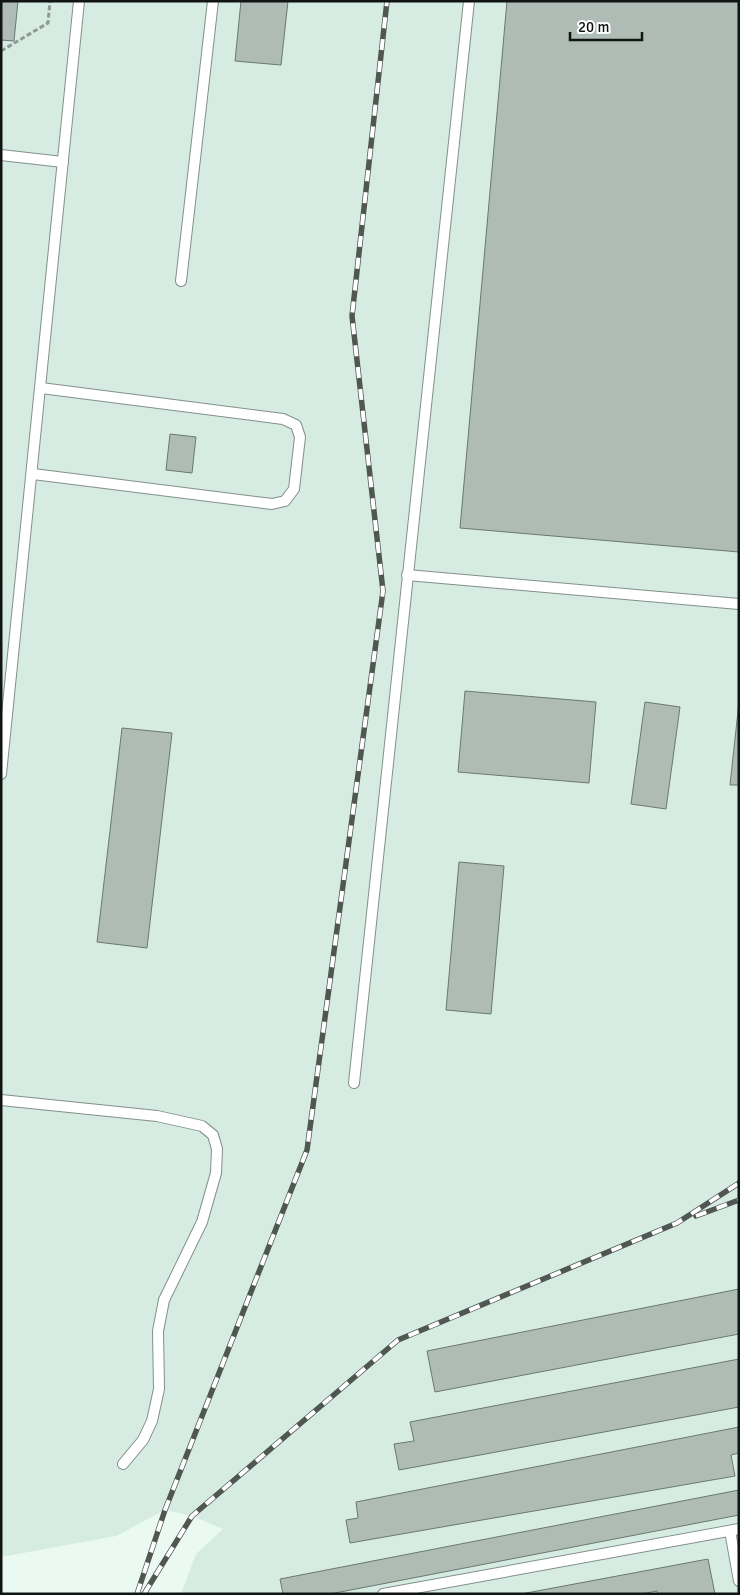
<svg xmlns="http://www.w3.org/2000/svg" width="740" height="1595" viewBox="0 0 740 1595" font-family="Signika,sans-serif">
	<style>
		.built { fill: #d6ece3 }
		.building { fill: #afbcb6; stroke: #6b7772 }
		.lines { fill: none; stroke-linecap: round; stroke-linejoin: round }
		.lane-casing { stroke: #838f8a; stroke-width: 12 }
		.path { stroke: #909a95; stroke-width: 3; stroke-dasharray: 5 2.5; stroke-linecap: butt }
		.lane { stroke: #fff; stroke-width: 10 }
		.rail-casing { stroke: #505753; stroke-width: 5.5 }
		.rail { stroke: #fff; stroke-width: 4; stroke-dasharray: 11; stroke-linecap: butt }
	</style>
	<rect width="100%" height="100%" fill="#ebf9f3"/>
	<polygon class="built" points="1,1 739,1 739,1594 181,1594 196,1554 223,1529 192,1516 165,1510 116,1536 1,1557"/>
	<g class="building">
		<polygon points="1,1 18,1 14,41 1,40"/>
		<polygon points="241,1 288,1 281,65 235,61"/>
		<polygon points="507,1 739,1 739,552 460,528"/>
		<polygon points="170,434 196,437 192,473 166,470"/>
		<polygon points="465,691 596,702 589,783 458,772"/>
		<polygon points="645,702 680,707 666,809 631,804"/>
		<polygon points="739,702 739,785 730,785"/>
		<polygon points="122,728 172,733 147,948 97,942"/>
		<polygon points="459,862 504,866 491,1014 446,1010"/>
		<polygon points="739,1289 739,1334 435,1392 427,1351"/>
		<polygon points="739,1359 739,1407 399,1470 394,1444 414,1441 410,1422"/>
		<polygon points="739,1427 739,1453 731,1455 735,1476 350,1543 346,1520 358,1518 356,1502"/>
		<polygon points="739,1490 739,1515 330,1594 283,1594 280,1579"/>
		<polygon points="708,1559 715,1594 658,1594 657,1591 641,1594 521,1594"/>
	</g>
	<g class="lines">
		<defs>
			<g id="lane">
				<polyline points="1,155 63,162"/>
				<polyline points="181,281 213,1"/>
				<polyline points="33,474 272,504 285,501 294,489 300,437 296,425 283,419 41,388"/>
				<polyline points="407,575 739,604"/>
				<polyline points="1,774 79,1"/>
				<polyline points="354,1083 469,1"/>
				<polyline points="1,1100 157,1116 202,1126 213,1135 217,1149 216,1173 202,1222 164,1300 158,1331 159,1389 152,1421 143,1440 123,1464"/>
				<polyline points="730,1531 739,1581"/>
				<polyline points="383,1594 739,1529"/>
			</g>
		</defs>
		<use href="#lane" class="lane-casing"/>
		<polyline class="path" points="1,51 48,23 50,1"/>
		<use href="#lane" class="lane"/>
		<defs>
			<g id="rail">
				<polyline points="696,1216 739,1200"/>
				<polyline points="137,1594 165,1510 307,1150 383,591 352,316 387,1"/>
				<polyline points="144,1594 192,1516 398,1340 677,1223 739,1183"/>
			</g>
		</defs>
		<use href="#rail" class="rail-casing"/>
		<use href="#rail" class="rail"/>
	</g>
	<rect width="740" height="1595" fill="none" stroke="#101412" stroke-width="5"/>
	<path d="M570 32v8h72v-8" fill="none" stroke="#101412" stroke-width="2.5"/>
	<text x="578" y="32" font-size="15" fill="#101412" stroke="#ffffff" stroke-width="4" paint-order="stroke">20 m</text>
</svg>
